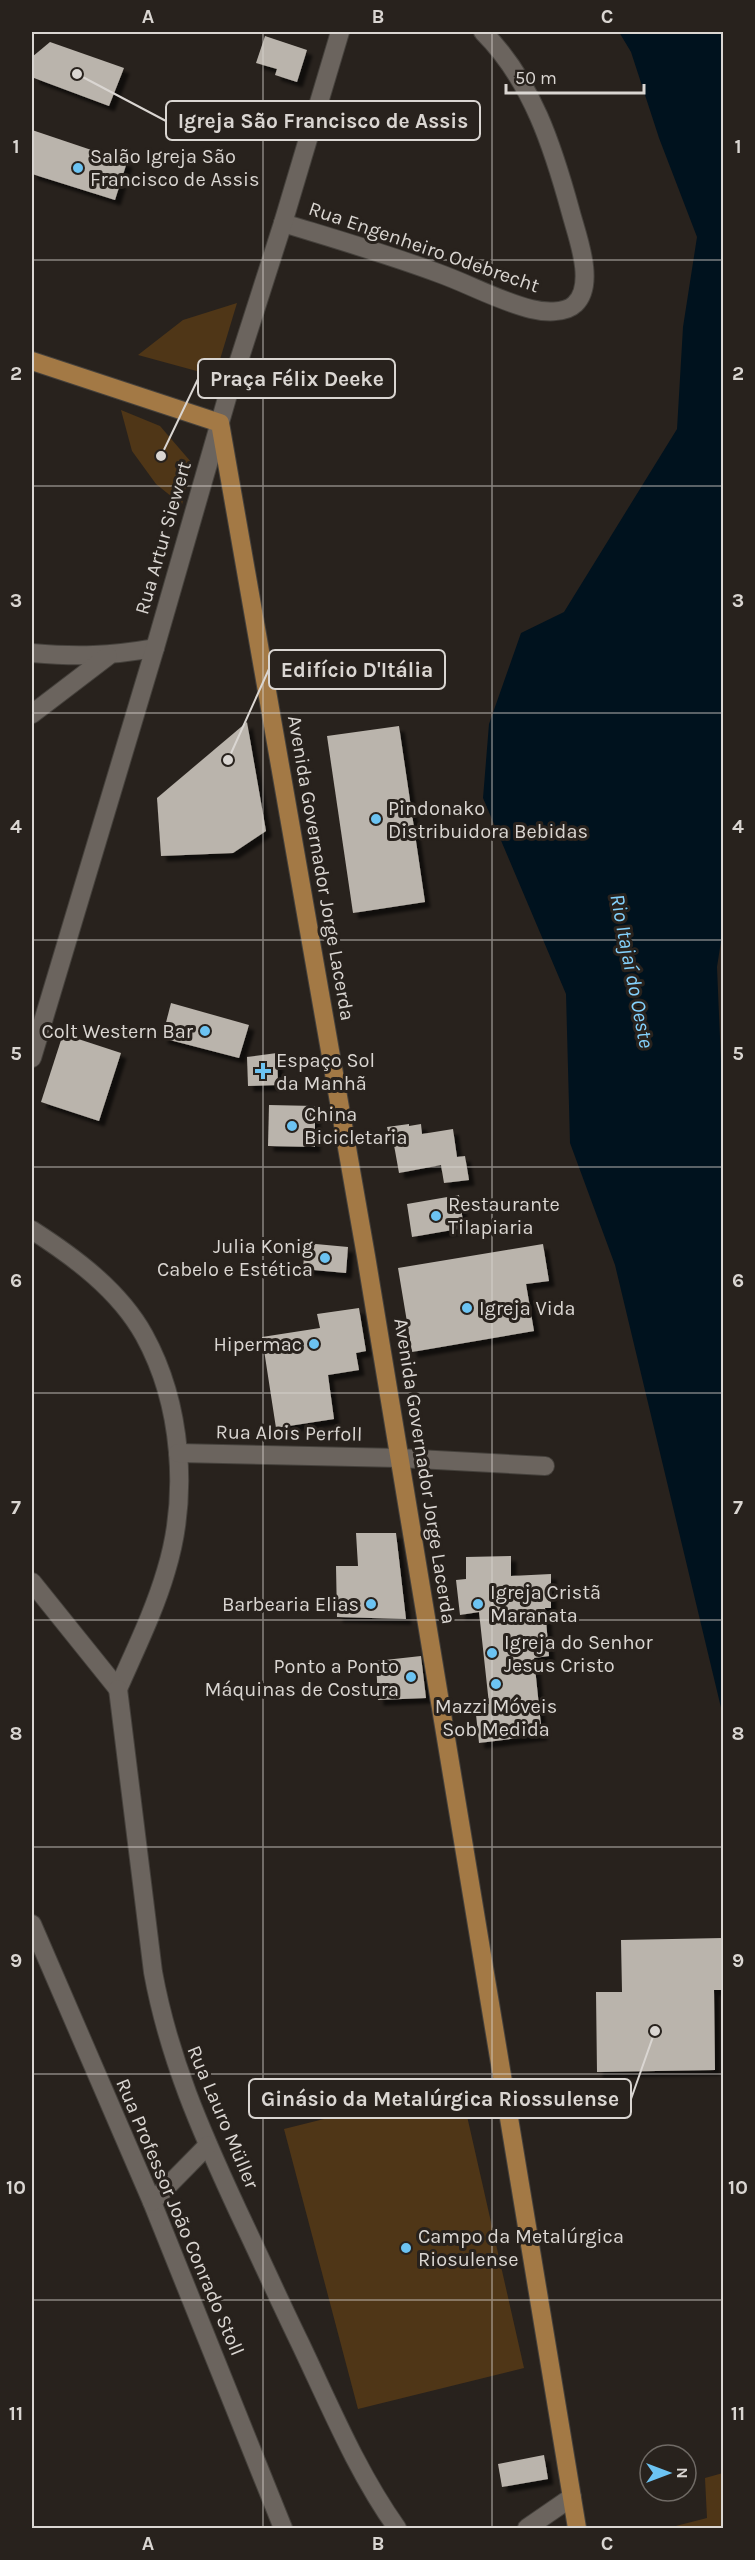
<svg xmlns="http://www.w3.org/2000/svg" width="755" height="2560" viewBox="0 0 755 2560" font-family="Karla,sans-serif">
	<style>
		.green { fill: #4f3617 }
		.water { fill: #00121e }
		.building { fill: #bab4ac; filter: url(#shadow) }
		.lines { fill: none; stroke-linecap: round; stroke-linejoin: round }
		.minor-casing { stroke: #45413c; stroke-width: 20 }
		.major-casing { stroke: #45413c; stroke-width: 20 }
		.minor { stroke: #6b645e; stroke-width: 18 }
		.major { stroke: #a37945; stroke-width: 18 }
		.grid { fill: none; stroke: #dad6d2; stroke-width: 1.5; stroke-opacity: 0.55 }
		.poi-dot { fill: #6cc3f2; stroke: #28221d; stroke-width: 2 }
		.labels { text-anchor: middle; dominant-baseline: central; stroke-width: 6; stroke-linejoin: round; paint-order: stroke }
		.poi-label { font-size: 20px; fill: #dad6d2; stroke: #28221d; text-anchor: start }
		.street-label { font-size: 20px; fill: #dad6d2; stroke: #28221d }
		.water-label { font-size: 21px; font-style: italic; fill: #84d1fc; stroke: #28221d }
		.leader { fill: none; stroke: #dad6d2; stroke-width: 2 }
		.callout-dot { fill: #dad6d2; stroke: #28221d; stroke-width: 2 }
		.callout { fill: #28221d; stroke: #dad6d2; stroke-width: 2 }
		.callout-label { font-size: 21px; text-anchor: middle; font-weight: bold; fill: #dad6d2 }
		.neatline { fill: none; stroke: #dad6d2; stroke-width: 2 }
		.grid-label { font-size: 20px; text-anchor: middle; font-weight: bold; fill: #dad6d2 }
	</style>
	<defs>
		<filter id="shadow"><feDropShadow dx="5.5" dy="5.5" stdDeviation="1.5" flood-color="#0009"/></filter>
	</defs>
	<rect width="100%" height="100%" fill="#28221d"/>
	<g class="green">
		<polygon points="237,303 215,376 138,355 183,320"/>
		<polygon points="121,410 160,426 191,462 182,505 156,484 132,451"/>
		<polygon points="460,2085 524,2368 358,2409 284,2129"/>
		<polygon points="723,2473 723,2528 668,2528 707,2518 705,2478"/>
	</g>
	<polygon class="water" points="619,32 723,32 724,922 717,967 724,1133 723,1716 615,1265 570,1143 566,994 483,798 489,724 521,633 564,612 677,429 683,327 697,237 659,138 631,52"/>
	<g class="building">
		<polygon points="265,36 307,50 297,82 275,75 277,69 256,63"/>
		<polygon points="50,42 124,68 109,106 34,78 32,57"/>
		<polygon points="32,130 127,162 115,200 32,174"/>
		<polygon points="247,722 266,831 233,853 161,856 157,798"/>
		<polygon points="399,726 425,902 353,913 327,736"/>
		<polygon points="171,1003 249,1025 239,1058 162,1038"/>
		<polygon points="63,1034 121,1053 99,1121 41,1102"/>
		<polygon points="277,1053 278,1085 248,1086 247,1057"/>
		<polygon points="269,1105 315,1106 315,1147 268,1146"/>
		<polygon points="409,1124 409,1126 421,1124 422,1134 453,1129 457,1157 465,1156 469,1180 444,1183 441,1165 399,1173 394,1145 391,1145 387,1127"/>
		<polygon points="459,1195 464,1228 412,1237 407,1204"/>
		<polygon points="305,1243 348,1247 346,1273 303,1269"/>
		<polygon points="543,1244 549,1281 526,1284 534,1331 412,1352 398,1268"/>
		<polygon points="359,1308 366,1351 356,1353 359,1370 328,1375 334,1419 276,1428 262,1337 320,1328 317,1314"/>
		<polygon points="356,1533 396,1533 406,1619 337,1617 336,1566 358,1566"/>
		<polygon points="511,1556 511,1576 551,1574 551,1608 545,1608 549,1656 534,1658 542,1735 479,1743 475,1705 489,1704 479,1612 460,1615 456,1580 466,1579 466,1557"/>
		<polygon points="421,1656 426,1698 378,1700 376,1661"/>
		<polygon points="723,1938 723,1990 714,1990 715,2070 597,2072 596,1992 622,1992 621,1940"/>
		<polygon points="544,2455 548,2479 502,2487 498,2464"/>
	</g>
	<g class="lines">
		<defs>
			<g id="minor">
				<path d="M283,223C335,239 387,254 438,273C469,284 499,301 531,309C543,312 565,314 575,304C596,284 577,236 571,213C553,147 532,81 483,32"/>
				<path d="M32,653C78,657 109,656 155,648"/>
				<polyline points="32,714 108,656"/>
				<polyline points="32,1058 155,648 227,398 283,223 340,32"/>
				<path d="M32,1230C74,1257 119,1290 144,1335C182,1404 189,1496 166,1571C154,1612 135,1650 118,1689"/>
				<polyline points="178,1453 399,1458 545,1466"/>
				<polyline points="32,1582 118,1689"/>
				<path d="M118,1689L153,1972C169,2059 201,2131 238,2211C259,2255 279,2300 300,2343C330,2406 357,2472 397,2528"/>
				<polyline points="32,1924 152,2202 283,2528"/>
				<polyline points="152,2202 208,2145"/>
				<polyline points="527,2528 572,2497"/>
			</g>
			<polyline id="major" points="32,361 220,423 366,1256 577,2528"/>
		</defs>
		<use href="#minor" class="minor-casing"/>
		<use href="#major" class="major-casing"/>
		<use href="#minor" class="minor"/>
		<use href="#major" class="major"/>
	</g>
	<path class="grid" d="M263,32V2528M492,32V2528M32,260H724M32,486H724M32,713H724M32,940H724M32,1167H724M32,1393H724M32,1620H724M32,1847H724M32,2074H724M32,2300H724"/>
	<g class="poi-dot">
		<circle cx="78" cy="168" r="6"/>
		<circle cx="376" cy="819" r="6"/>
		<circle cx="205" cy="1031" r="6"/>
		<path d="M260 1062h6v6h6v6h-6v6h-6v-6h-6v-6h6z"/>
		<circle cx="292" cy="1126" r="6"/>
		<circle cx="436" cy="1216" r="6"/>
		<circle cx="325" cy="1258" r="6"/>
		<circle cx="467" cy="1308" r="6"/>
		<circle cx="314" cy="1344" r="6"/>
		<circle cx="371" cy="1604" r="6"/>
		<circle cx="478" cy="1604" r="6"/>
		<circle cx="492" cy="1653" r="6"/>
		<circle cx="411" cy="1677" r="6"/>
		<circle cx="496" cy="1684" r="6"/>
		<circle cx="406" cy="2248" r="6"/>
	</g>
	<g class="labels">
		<g class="poi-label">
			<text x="90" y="156">Salão Igreja São<tspan x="90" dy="23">Francisco de Assis</tspan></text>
			<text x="388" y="808">Pindonako<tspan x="388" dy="23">Distribuidora Bebidas</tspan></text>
			<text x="193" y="1031" text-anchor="end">Colt Western Bar</text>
			<text x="276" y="1060">Espaço Sol<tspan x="276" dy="23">da Manhã</tspan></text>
			<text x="304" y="1114">China<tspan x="304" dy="23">Bicicletaria</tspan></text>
			<text x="448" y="1204">Restaurante<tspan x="448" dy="23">Tilapiaria</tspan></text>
			<text x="313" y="1246" text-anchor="end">Julia Konig<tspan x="313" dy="23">Cabelo e Estética</tspan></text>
			<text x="479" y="1308">Igreja Vida</text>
			<text x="302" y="1344" text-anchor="end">Hipermac</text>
			<text x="490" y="1592">Igreja Cristã<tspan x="490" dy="23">Maranata</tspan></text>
			<text x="359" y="1604" text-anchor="end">Barbearia Elias</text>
			<text x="504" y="1642">Igreja do Senhor<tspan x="504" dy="23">Jesus Cristo</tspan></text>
			<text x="399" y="1666" text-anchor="end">Ponto a Ponto<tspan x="399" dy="23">Máquinas de Costura</tspan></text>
			<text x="496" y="1706" text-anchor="middle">Mazzi Móveis<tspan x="496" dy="23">Sob Medida</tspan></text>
			<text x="418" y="2236">Campo da Metalúrgica<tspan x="418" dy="23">Riosulense</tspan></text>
		</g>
		<g class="street-label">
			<text transform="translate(424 247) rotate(19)">Rua Engenheiro Odebrecht</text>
			<text transform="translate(163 538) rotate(-74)">Rua Artur Siewert</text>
			<text transform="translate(321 868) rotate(80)">Avenida Governador Jorge Lacerda</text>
			<text transform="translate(289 1433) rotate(1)">Rua Alois Perfoll</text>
			<text transform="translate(425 1471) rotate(81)">Avenida Governador Jorge Lacerda</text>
			<text transform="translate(223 2117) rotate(67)">Rua Lauro Müller</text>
			<text transform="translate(180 2217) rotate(67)">Rua Professor João Conrado Stoll</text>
		</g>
		<g class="water-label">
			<text transform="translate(632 971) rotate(79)">Rio Itajaí do Oeste</text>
		</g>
	</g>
	<path class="leader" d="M77 74L166 121M161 456L198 379M228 760L269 669M655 2031L631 2099"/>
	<g class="callout-dot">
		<circle cx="77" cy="74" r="6"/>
		<circle cx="161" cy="456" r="6"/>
		<circle cx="228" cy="760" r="6"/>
		<circle cx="655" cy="2031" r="6"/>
	</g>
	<g class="callout">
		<rect x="166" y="101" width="314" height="39" rx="6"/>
		<rect x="198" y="359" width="197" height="39" rx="6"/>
		<rect x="269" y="650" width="176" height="39" rx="6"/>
		<rect x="249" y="2079" width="382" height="39" rx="6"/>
	</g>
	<g class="callout-label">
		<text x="323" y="128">Igreja São Francisco de Assis</text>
		<text x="297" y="386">Praça Félix Deeke</text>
		<text x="357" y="677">Edifício D'Itália</text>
		<text x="440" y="2106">Ginásio da Metalúrgica Riossulense</text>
	</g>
	<rect width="755" height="2560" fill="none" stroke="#28221d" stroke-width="66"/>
	<g transform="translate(668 2473) rotate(90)"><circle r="28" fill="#28221d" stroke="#6f6a65" stroke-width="1.5"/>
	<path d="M0-4.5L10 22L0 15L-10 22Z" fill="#6cc3f2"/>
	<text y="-9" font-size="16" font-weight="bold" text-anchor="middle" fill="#dad6d2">N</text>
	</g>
	<path d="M506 84v9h138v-9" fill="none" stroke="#dad6d2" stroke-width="3"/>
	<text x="515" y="84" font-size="18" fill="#dad6d2" stroke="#28221d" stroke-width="4.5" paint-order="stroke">50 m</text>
	<rect x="33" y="33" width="689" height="2494" class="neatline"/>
	<g class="grid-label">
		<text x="148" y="23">A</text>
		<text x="378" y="23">B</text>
		<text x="607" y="23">C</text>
		<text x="16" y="153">1</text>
		<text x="738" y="153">1</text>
		<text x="16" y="380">2</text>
		<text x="738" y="380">2</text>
		<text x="16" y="607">3</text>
		<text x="738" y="607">3</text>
		<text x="16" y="833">4</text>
		<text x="738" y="833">4</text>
		<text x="16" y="1060">5</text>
		<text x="738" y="1060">5</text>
		<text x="16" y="1287">6</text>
		<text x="738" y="1287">6</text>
		<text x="16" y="1514">7</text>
		<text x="738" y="1514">7</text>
		<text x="16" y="1740">8</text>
		<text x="738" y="1740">8</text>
		<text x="16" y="1967">9</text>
		<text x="738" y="1967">9</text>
		<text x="16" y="2194">10</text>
		<text x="738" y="2194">10</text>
		<text x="16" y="2420">11</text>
		<text x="738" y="2420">11</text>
		<text x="148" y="2550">A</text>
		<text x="378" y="2550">B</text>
		<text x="607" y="2550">C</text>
	</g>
</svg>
